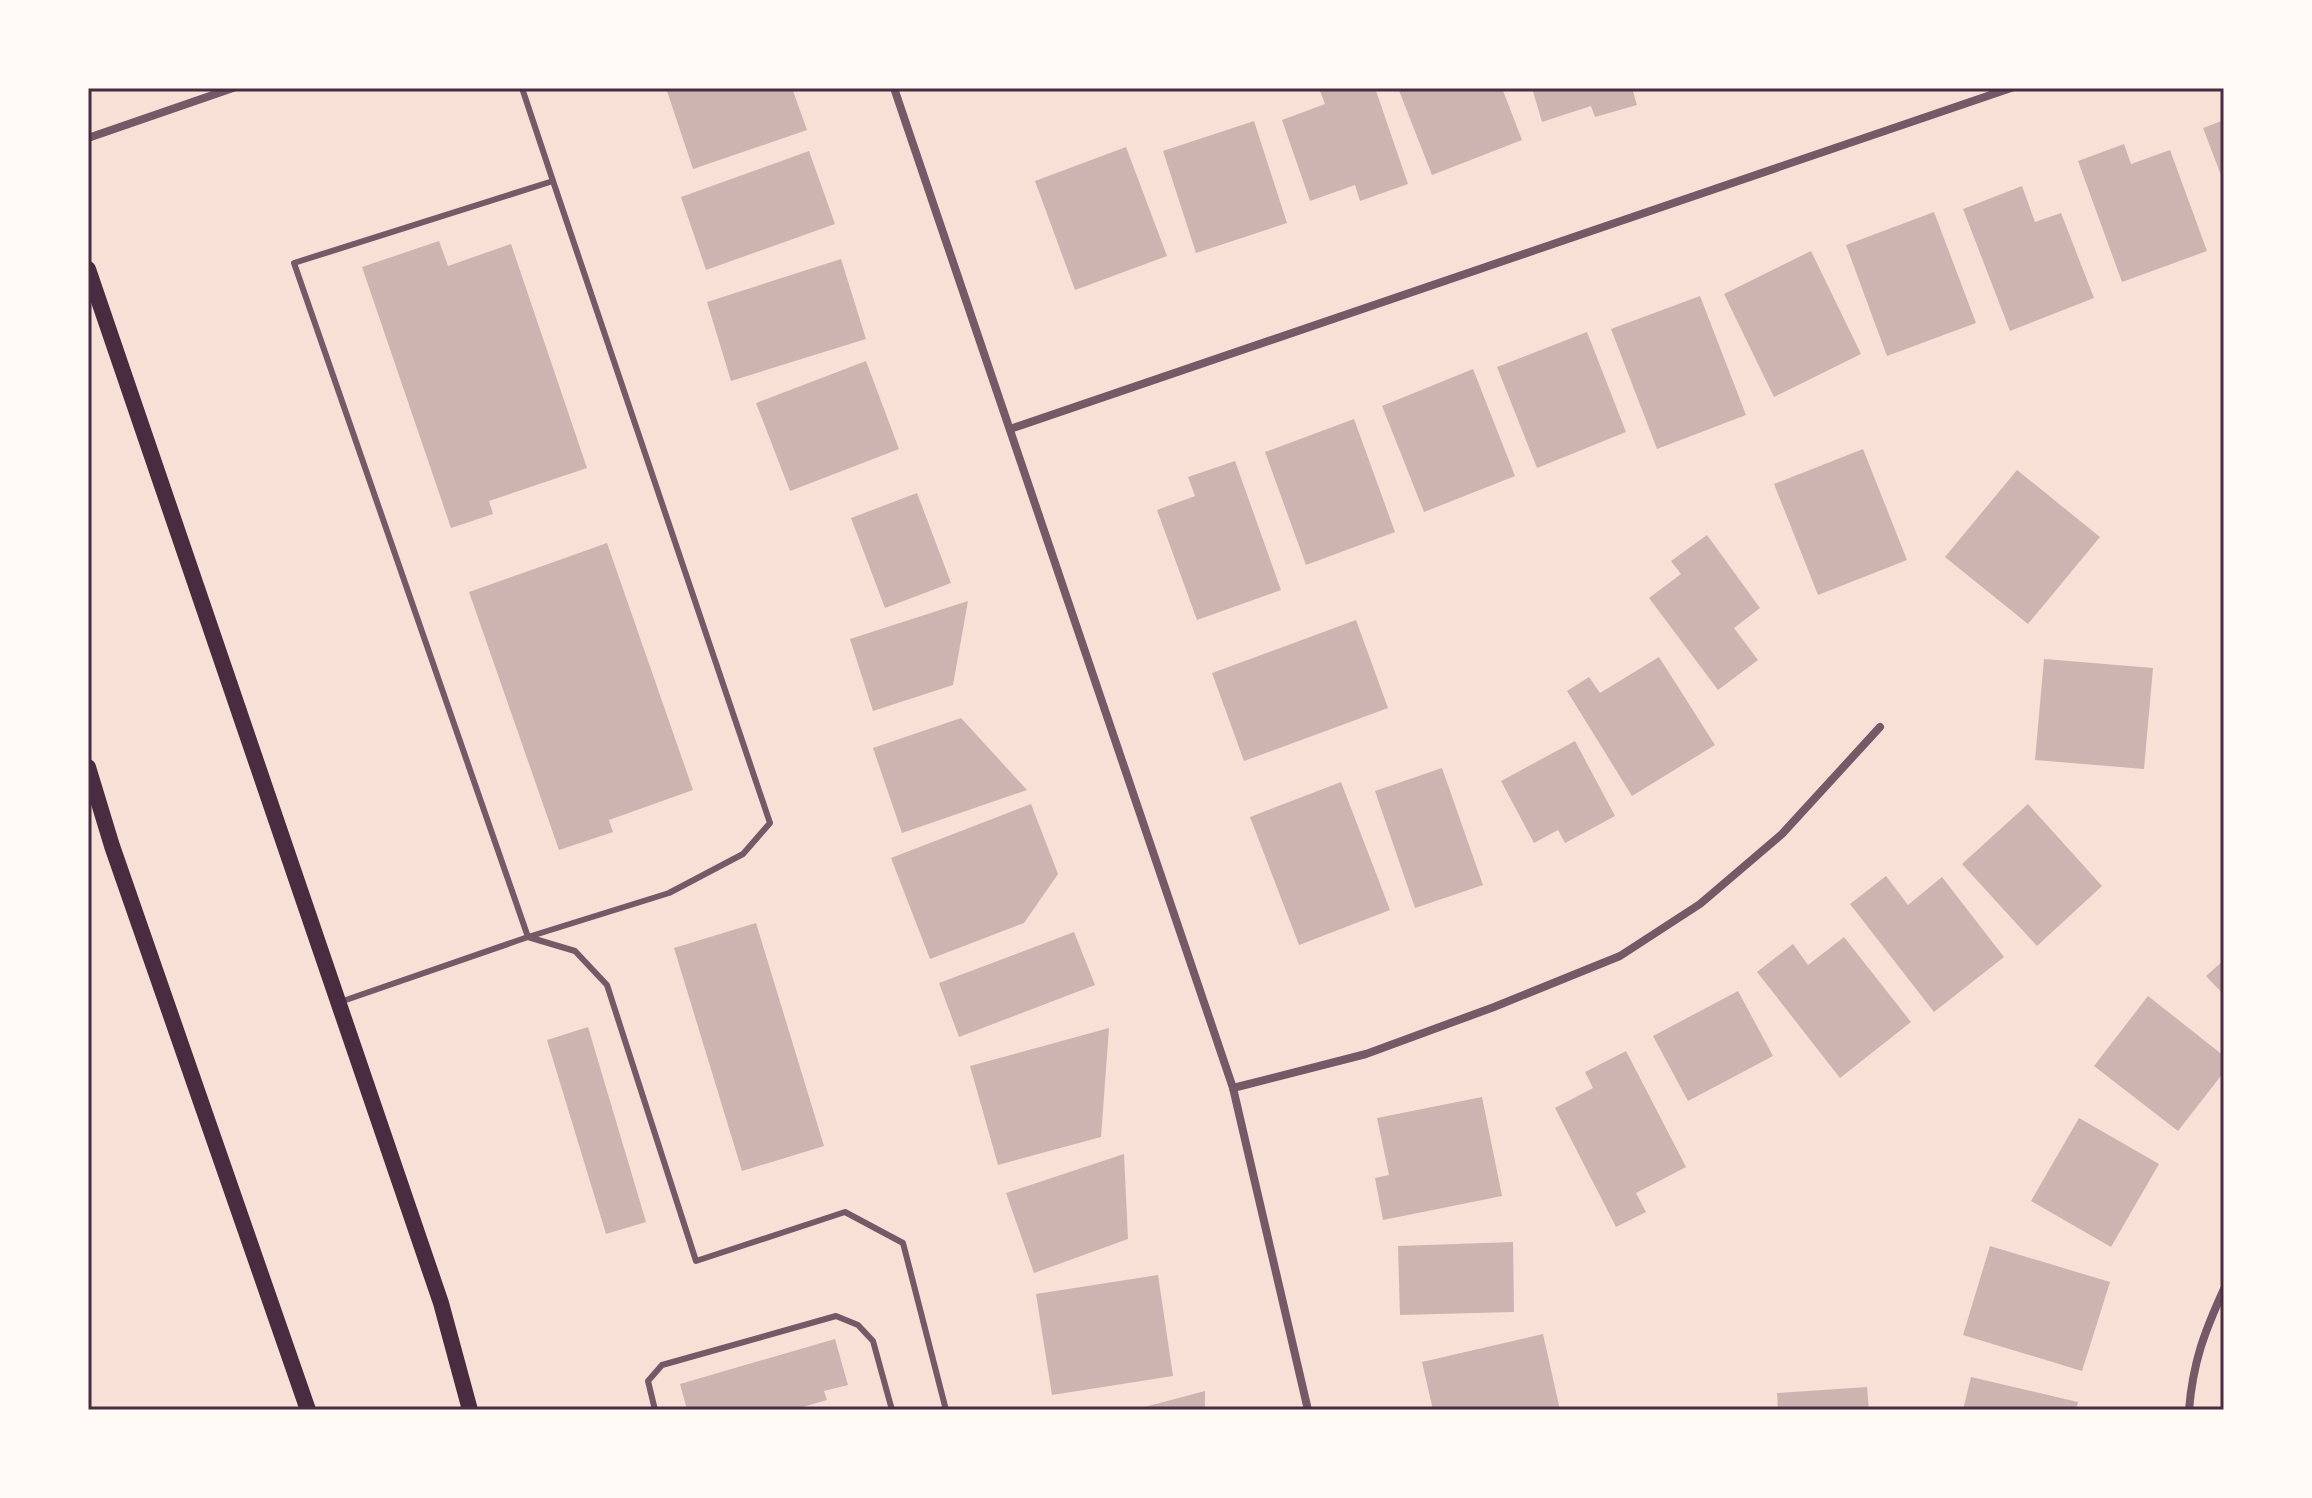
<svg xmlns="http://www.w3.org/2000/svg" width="2312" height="1498" viewBox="0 0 2312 1498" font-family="'Open Sans',sans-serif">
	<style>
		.building { fill: #ccb4b1 }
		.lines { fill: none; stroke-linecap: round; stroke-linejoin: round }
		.service { stroke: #755966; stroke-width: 6 }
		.minor { stroke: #755966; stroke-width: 8 }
		.secondary { stroke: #4a2c40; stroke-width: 16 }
		.neatline { fill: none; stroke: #4a2c40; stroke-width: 3 }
	</style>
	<rect width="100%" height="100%" fill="#f7e1d7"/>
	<g class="building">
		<polygon points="666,88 792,88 807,130 693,169"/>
		<polygon points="1319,88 1375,88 1408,184 1360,201 1355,185 1310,201 1282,120 1325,104"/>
		<polygon points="1398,88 1502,88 1522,140 1432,175"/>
		<polygon points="1532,88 1632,88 1637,105 1595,117 1591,106 1542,122"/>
		<polygon points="2224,120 2224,183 2203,128"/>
		<polygon points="1254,121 1287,223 1196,253 1163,151"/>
		<polygon points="2124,144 2131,164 2170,150 2207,251 2122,282 2078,161"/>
		<polygon points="1126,147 1167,256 1075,290 1035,181"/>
		<polygon points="809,151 835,224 706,270 681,197"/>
		<polygon points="2022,186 2035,222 2061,213 2094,298 2010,331 1963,209"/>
		<polygon points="1934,212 1976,323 1887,356 1846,245"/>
		<polygon points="439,241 448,266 511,244 587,468 489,501 493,514 451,528 362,267"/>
		<polygon points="1811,251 1861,354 1774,397 1724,294"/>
		<polygon points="841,259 866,339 731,381 707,302"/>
		<polygon points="1700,296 1746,415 1657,449 1611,329"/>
		<polygon points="1587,332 1626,432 1537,468 1497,367"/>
		<polygon points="866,361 899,449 790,491 756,403"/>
		<polygon points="1473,369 1515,476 1424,512 1382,406"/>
		<polygon points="1354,419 1395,532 1306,565 1265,452"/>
		<polygon points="1863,449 1907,560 1818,595 1774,484"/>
		<polygon points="1235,461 1281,590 1197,620 1157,510 1195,496 1188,477"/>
		<polygon points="2017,470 2100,537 2028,624 1945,557"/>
		<polygon points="917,493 951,583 885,608 851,518"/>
		<polygon points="1707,535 1760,608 1734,628 1758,660 1718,690 1649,598 1681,574 1671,561"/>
		<polygon points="607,543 693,790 609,820 613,832 559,850 469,592"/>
		<polygon points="968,601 953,685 873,711 850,639"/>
		<polygon points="1356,620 1388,708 1244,761 1212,673"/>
		<polygon points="1659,657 1715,745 1632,796 1567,691 1589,677 1600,693"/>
		<polygon points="2044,659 2153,668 2144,769 2035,760"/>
		<polygon points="961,718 1027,790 902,833 873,748"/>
		<polygon points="1575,741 1615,816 1565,843 1558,830 1534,843 1501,781"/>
		<polygon points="1442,768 1483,885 1415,908 1375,791"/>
		<polygon points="1341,782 1390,910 1299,945 1250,817"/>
		<polygon points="1031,804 1058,874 1024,923 930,959 891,858"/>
		<polygon points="2028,804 2102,886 2037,946 1962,864"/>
		<polygon points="1886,876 1908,905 1942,877 2004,957 1934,1012 1850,904"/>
		<polygon points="756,923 824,1146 742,1171 674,948"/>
		<polygon points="1074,932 1095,985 959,1037 939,983"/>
		<polygon points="1844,937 1911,1022 1840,1078 1757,972 1793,944 1808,965"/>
		<polygon points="2224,960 2224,995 2206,976"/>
		<polygon points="1738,991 1773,1056 1688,1101 1653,1036"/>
		<polygon points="2148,996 2224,1056 2224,1072 2178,1131 2094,1066"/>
		<polygon points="588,1027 646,1222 606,1234 547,1040"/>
		<polygon points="1109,1028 1101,1137 998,1165 970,1066"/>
		<polygon points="1626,1051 1686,1167 1636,1193 1646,1212 1616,1227 1555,1108 1593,1088 1585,1072"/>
		<polygon points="1482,1097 1502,1196 1383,1220 1375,1178 1389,1175 1377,1118"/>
		<polygon points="2079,1118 2159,1164 2111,1247 2031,1201"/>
		<polygon points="1124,1154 1128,1239 1034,1273 1006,1193"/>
		<polygon points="1513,1242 1514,1312 1400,1315 1398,1246"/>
		<polygon points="1990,1246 2110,1282 2082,1371 1963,1335"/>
		<polygon points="1158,1275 1173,1376 1052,1395 1036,1294"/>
		<polygon points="1543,1334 1560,1410 1433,1410 1422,1362"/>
		<polygon points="835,1339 848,1385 824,1391 827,1400 792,1410 687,1410 680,1384"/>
		<polygon points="1971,1377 2078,1402 2076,1410 1963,1410"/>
		<polygon points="1867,1387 1869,1410 1778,1410 1777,1393"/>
		<polygon points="1205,1391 1205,1410 1137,1410 1137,1409"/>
	</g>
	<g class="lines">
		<g class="service">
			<polyline points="522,88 553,181 294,263 528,937 669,893 743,854 770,823 553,181"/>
			<polyline points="340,1002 528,937 575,951 607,985 696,1261 845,1212 903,1243 946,1410"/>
			<polyline points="655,1410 648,1381 662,1365 836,1316 858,1325 873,1341 892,1410"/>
		</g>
		<g class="minor">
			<polyline points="894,88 1233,1088 1308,1410"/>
			<polyline points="88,138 233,88"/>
			<polyline points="1010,429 2011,88"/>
			<polyline points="1233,1088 1366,1054 1494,1007 1620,956 1700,904 1782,834 1880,727"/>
			<path d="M2189,1410C2193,1362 2204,1333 2224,1289"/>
		</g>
		<g class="secondary">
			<polyline points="88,269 441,1303 470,1410"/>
			<polyline points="88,767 112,846 308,1410"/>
		</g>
	</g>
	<rect width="2312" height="1498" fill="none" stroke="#fffaf5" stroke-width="180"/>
	<rect x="90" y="90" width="2132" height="1318" class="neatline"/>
</svg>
